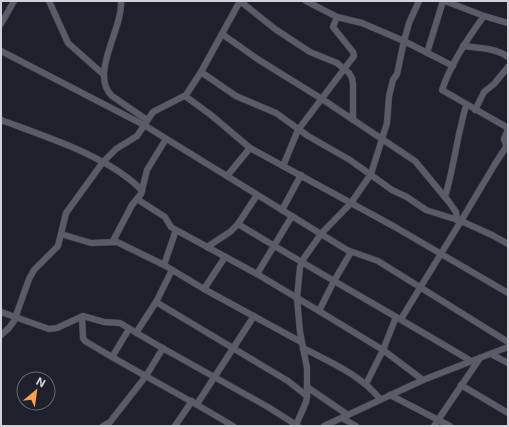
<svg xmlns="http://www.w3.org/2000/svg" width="509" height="427" viewBox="0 0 509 427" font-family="Inter,sans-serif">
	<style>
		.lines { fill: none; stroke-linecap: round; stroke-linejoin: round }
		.street-casing { stroke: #3c3e46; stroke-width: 7 }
		.street { stroke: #585c68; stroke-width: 6 }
	</style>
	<rect width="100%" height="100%" fill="#1e212b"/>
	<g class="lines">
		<defs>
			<g id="street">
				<polyline points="49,1 68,43 104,75"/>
				<path d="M121,1C123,29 89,74 112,96L147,120"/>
				<polyline points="240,1 275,29 310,52 337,63 349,73 352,78 353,84 353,120"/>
				<polyline points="306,1 337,17 362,23 404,41 453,66"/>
				<polyline points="445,1 484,16 508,23"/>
				<path d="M484,16C467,39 451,63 442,90L508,128"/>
				<polyline points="1,24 14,1"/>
				<polyline points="222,34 259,60 322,99 415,161 449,202 456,212 457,220"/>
				<path d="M463,46C478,48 496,48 508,57"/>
				<polyline points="1,51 144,125 347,250 378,261 508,342"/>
				<polyline points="427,53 443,1"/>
				<polyline points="201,72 236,96 276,113 308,136 350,160 392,190 407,197 426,210 461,221 492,235 508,244"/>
				<polyline points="185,96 211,115 250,148 395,227 508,293"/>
				<polyline points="475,110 484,92 494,84 508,67"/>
				<path d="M1,120C41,135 82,148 118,171C126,177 135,182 142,191"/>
				<polyline points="283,166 298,130 354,56 353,52 333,27 337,17"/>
				<polyline points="227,176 250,148"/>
				<path d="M445,197C454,167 457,136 466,106"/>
				<polyline points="137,199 165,217 171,227 176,230 257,274 319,311 383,350 423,380"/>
				<polyline points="282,210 301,175"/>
				<path d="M238,224C315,271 394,315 471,361"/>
				<polyline points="61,234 91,243 117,242 164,265 204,289 301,342"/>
				<polyline points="113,241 132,205 141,194 147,170 166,139"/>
				<polyline points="207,247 230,232 238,224 257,195"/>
				<polyline points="164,265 176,230"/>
				<polyline points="257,274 292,216"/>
				<polyline points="204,289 225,257"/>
				<polyline points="156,302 288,381 307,396"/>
				<polyline points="319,311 334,281 351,252"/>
				<polyline points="1,312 49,329 57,328 83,316 104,322 120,323 157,345 268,407 298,426"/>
				<path d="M82,317L83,338L85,341C134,371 184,396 233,426"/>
				<polyline points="401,319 461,221 495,164 506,147 506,145 504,139 508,129"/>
				<polyline points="136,333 156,302 172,270"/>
				<polyline points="1,335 9,328 14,321 29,279 34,270 58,246 66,213 103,162 116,149 137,136 153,112 186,95 201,72 240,1"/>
				<path d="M303,348C330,362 361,375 380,399"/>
				<polyline points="491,354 508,363"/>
				<polyline points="112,357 129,329"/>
				<polyline points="366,384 383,350 396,317"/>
				<polyline points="461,385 508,413"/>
				<polyline points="307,387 348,415"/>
				<polyline points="390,395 450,426"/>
				<polyline points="197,404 254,316"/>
				<polyline points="342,418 356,426"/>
				<polyline points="296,425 306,402 307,396 307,368 300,332 297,298 300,267 304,258 321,234 351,203 371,174 387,123 389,96 393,80 397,74 404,41 409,23 419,1"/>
				<polyline points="103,426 110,422 146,376 163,348"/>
				<polyline points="175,426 192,401"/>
				<polyline points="324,426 423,380 508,347"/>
				<polyline points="434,426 480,358"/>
			</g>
		</defs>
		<use href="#street" class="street-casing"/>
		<use href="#street" class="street"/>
	</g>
	<rect width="509" height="427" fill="none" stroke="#cfd2d9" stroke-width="4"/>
	<g transform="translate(36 391) rotate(29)"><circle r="19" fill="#1e212b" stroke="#656871"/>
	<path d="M0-3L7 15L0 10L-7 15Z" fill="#fa9f4e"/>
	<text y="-6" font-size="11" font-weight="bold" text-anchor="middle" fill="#cfd2d9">N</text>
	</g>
</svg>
